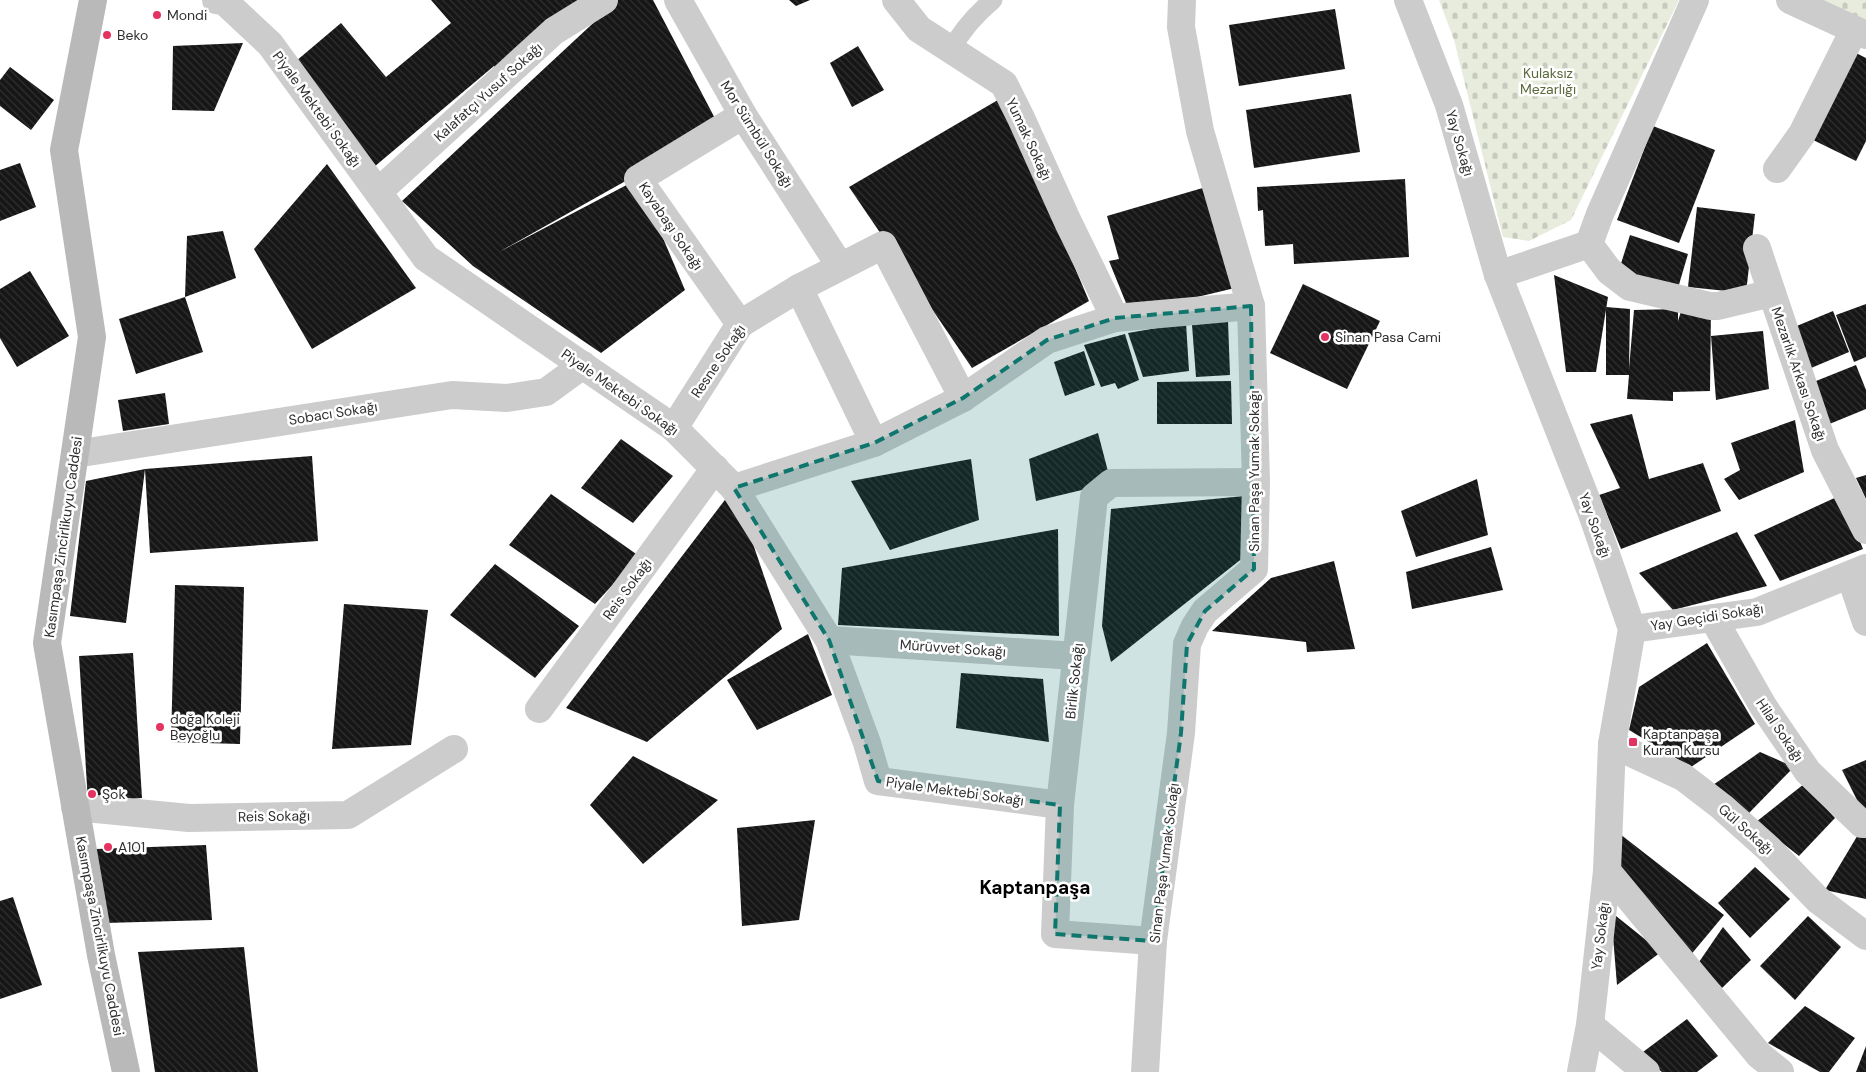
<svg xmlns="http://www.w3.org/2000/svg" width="1866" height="1072" viewBox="0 0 1866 1072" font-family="'DM Sans',sans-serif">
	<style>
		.cemetery { fill: url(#cemetery-stones) }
		.building { fill: url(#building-back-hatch) }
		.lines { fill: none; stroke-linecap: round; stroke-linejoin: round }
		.lane { stroke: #ccc; stroke-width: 19 }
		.street { stroke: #ccc; stroke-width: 28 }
		.secondary { stroke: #b9b9b9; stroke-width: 28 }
		.marked { fill: #0f766e; fill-opacity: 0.2; stroke: #0f766e; stroke-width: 4; stroke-dasharray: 10 6; stroke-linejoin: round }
		.poi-dot { fill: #e43261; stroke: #fff; stroke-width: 2 }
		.labels { text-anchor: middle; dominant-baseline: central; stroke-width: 5; stroke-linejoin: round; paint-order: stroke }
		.poi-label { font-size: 14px; fill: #2f2f2f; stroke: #fff; text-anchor: start }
		.park-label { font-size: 14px; fill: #5a6a3c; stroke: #fff }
		.street-label { font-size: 14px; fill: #2f2f2f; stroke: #fff }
		.district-label { font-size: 19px; font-weight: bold; fill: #000; stroke: #fff }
	</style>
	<defs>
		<pattern id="cemetery-stones" width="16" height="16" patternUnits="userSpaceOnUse" patternTransform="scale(1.25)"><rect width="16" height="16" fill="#e8ecdd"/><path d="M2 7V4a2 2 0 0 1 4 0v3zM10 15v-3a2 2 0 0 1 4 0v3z" fill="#c7cbbe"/></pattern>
		<pattern id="building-back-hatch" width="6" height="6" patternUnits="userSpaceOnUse" patternTransform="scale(1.25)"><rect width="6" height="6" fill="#161616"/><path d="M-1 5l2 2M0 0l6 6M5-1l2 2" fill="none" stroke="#303030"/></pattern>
	</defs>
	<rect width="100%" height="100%" fill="#fff"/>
	<g class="cemetery">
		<polygon points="1439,0 1679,0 1571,220 1529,241 1503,237 1454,40"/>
		<polygon points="1820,0 1866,0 1866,22"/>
	</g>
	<g class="building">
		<polygon points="431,0 587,0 496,69 494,66 374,167 289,67 341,23 386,77 451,23"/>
		<polygon points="618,0 653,0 720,128 499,252 638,179 685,290 601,353 473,266 402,201"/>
		<polygon points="789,0 810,0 796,6"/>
		<polygon points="1335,9 1345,69 1239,86 1229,25"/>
		<polygon points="243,43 214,111 172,110 173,46"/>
		<polygon points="858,46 884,90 852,107 830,63"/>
		<polygon points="1848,49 1866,58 1866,141 1856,161 1805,136"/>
		<polygon points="10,67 54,100 31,130 0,106 0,80"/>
		<polygon points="1351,94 1360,152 1254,168 1246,110"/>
		<polygon points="1003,97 1089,301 972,368 849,187"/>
		<polygon points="1653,126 1715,150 1679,243 1617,220"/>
		<polygon points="20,163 36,207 0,221 0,170"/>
		<polygon points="327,164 416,288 312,349 254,249"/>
		<polygon points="1405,179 1409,257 1294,264 1293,244 1265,246 1263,210 1258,211 1257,187"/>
		<polygon points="1206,187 1235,288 1130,313 1109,261 1119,259 1107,216"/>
		<polygon points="1697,207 1755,214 1746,293 1688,287"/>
		<polygon points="223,231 236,278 185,297 203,352 136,374 119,319 185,297 187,236"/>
		<polygon points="1630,235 1688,254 1678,288 1619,270"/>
		<polygon points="30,271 69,336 17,367 0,338 0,289"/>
		<polygon points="1554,275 1608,297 1596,372 1566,372"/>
		<polygon points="1303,284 1380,321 1347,389 1270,353"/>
		<polygon points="1866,304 1866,357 1854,362 1836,315"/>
		<polygon points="1606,307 1630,309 1629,369 1634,310 1678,309 1678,321 1682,308 1711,308 1710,391 1673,392 1673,401 1627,399 1629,375 1606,375"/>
		<polygon points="1833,311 1849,352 1804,371 1787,330"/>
		<polygon points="1228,321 1230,375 1196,377 1192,325"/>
		<polygon points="1186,323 1189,371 1143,377 1128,333"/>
		<polygon points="1763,331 1769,389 1716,400 1711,336"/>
		<polygon points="1125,334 1139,380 1118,389 1115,383 1101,387 1084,345"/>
		<polygon points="1084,351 1095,385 1065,396 1054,362"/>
		<polygon points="1856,365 1866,390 1866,409 1827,425 1811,383"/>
		<polygon points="1231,381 1232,424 1157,424 1157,382"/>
		<polygon points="165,393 169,424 123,431 118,400"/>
		<polygon points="1632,414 1649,479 1703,463 1721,511 1621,549 1599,495 1620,488 1590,424"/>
		<polygon points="1795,420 1804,472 1739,500 1724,479 1740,470 1731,443"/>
		<polygon points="1098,433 1111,483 1036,501 1029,459"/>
		<polygon points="621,439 673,476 633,523 581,488"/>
		<polygon points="312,456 318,541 150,553 145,469 126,623 70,616 86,481 145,469"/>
		<polygon points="971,459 979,520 890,550 851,481"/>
		<polygon points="1866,475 1866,499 1856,478"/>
		<polygon points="1477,479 1488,535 1416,557 1401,511"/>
		<polygon points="734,488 782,629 647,742 566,708"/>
		<polygon points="551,494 639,556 595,604 509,545"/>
		<polygon points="1841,495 1863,549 1780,581 1754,535"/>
		<polygon points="1244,496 1244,557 1111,662 1102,626 1111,509"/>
		<polygon points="1058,529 1059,636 838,625 842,568"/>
		<polygon points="1737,532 1767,586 1673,610 1639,573"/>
		<polygon points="1491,547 1503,590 1412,609 1406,572"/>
		<polygon points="1334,561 1355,649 1307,652 1306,642 1212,631 1271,578"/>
		<polygon points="495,564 579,626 535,678 450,615"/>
		<polygon points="175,585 244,587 240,744 171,742"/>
		<polygon points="344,604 428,610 411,745 332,749"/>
		<polygon points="808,634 832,695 757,730 727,680"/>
		<polygon points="1707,643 1755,724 1691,767 1629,730 1639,687"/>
		<polygon points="133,653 142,798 88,802 79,656"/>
		<polygon points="961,673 1043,679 1049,742 956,728"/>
		<polygon points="1760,752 1794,767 1749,813 1713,785"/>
		<polygon points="633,756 718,800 643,864 590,805"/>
		<polygon points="1866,760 1866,818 1842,770"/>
		<polygon points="1804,784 1835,818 1799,856 1756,822"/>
		<polygon points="815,820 799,920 742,926 737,828"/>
		<polygon points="1859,833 1866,834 1866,899 1825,890"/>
		<polygon points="1620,834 1724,915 1689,957 1620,874"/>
		<polygon points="206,845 212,920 105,923 96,849"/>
		<polygon points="1755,867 1790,899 1750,938 1718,903"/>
		<polygon points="13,897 42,985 0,999 0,901"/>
		<polygon points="1611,912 1661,952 1617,985"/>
		<polygon points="1808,916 1841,947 1795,1000 1760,966"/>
		<polygon points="1723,927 1751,960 1722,988 1699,962"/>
		<polygon points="244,947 258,1072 155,1072 138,952"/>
		<polygon points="1805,1006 1855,1038 1829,1072 1820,1072 1768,1043"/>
		<polygon points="1687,1019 1718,1056 1697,1072 1662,1072 1639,1055"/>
		<polygon points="1866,1046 1866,1072 1856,1072"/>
	</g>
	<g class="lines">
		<path class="lane" d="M951,50C962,30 975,15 993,0"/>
		<g class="street">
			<polyline points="216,0 224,1 270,44 426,258 674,428 734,488 829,640 867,743 878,781 1060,805"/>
			<polyline points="678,0 743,115 840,266"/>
			<polyline points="896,0 919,29 1004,84 1021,118 1068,222 1115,318"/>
			<polyline points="1408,0 1449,105 1498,275 1592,514 1632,629 1612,744 1607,871 1590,1025 1581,1072"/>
			<polyline points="1790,0 1866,35"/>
			<polyline points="1777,169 1802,134 1854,30"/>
			<polyline points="378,192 554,31 604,0"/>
			<polyline points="1589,244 1609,271 1630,287 1710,306 1718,306 1772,293 1825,450 1866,530"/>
			<polyline points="1757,248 1772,293"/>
			<polyline points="1498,275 1589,244 1600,214 1695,0"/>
			<polyline points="740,324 638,179 743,115"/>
			<polyline points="674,428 740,324 799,288"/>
			<polyline points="874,443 799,288 883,245 963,398"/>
			<polyline points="75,454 452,395 507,398 546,392 583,365"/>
			<polyline points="734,488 874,443 963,398 1047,340 1115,318 1251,306"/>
			<polyline points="1850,575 1866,622"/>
			<polyline points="1713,618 1763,706 1808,772 1862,824 1866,824"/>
			<polyline points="1632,629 1757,612 1866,568"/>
			<polyline points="829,640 1076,656"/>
			<polyline points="539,709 715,468"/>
			<polyline points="1612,744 1683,777 1722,807 1769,849 1818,900 1866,936"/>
			<polyline points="75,807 189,818 348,815 454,749"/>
			<polyline points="1607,871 1759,1055 1780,1072"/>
			<polyline points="1153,941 1055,934 1060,805 1094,497 1111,483 1256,482"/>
			<polyline points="1590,1025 1646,1072"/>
			<polyline points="1145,1072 1153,941 1181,733 1187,644 1195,626 1205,611 1254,569 1256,482 1251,306 1200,131 1181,27 1182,0"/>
		</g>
		<polyline class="secondary" points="93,0 64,150 92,337 47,643 101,955 126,1072"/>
	</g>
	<path class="marked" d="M1251,306L1254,569L1205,611L1187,644L1181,733L1153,941L1055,934L1060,805L878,781L829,640L734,488L874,443L963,398L1047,340L1115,318Z"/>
	<g class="poi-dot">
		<circle cx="157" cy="15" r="5"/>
		<circle cx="107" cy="35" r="5"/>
		<circle cx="1325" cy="337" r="5"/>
		<circle cx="160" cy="727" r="5"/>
		<rect x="1628" y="737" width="10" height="10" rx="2.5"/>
		<circle cx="92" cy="794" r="5"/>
		<circle cx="108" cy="847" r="5"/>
	</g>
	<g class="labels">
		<g class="poi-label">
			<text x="167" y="15">Mondi</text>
			<text x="117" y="35">Beko</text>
			<text x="1335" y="337">Sinan Pasa Cami</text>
			<text x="170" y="719">doğa Koleji<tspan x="170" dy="16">Beyoğlu</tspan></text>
			<text x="1643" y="734">Kaptanpaşa<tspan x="1643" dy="16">Kuran Kursu</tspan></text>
			<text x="102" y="794">Şok</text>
			<text x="118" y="847">A101</text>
		</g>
		<g class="park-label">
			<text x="1548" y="73">Kulaksız<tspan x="1548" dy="16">Mezarlığı</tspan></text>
		</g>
		<g class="street-label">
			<text transform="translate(488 92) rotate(-42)">Kalafatçı Yusuf Sokağı</text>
			<text transform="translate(317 109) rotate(54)">Piyale Mektebi Sokağı</text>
			<text transform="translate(757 134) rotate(58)">Mor Sümbül Sokağı</text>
			<text transform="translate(1029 139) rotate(65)">Yumak Sokağı</text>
			<text transform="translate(1460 143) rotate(74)">Yay Sokağı</text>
			<text transform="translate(671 226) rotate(56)">Kayabaşı Sokağı</text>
			<text transform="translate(718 361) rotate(-56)">Resne Sokağı</text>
			<text transform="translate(1799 374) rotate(71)">Mezarlık Arkası Sokağı</text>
			<text transform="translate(620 392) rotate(35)">Piyale Mektebi Sokağı</text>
			<text transform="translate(333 413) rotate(-9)">Sobacı Sokağı</text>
			<text transform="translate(1254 471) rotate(-90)">Sinan Paşa Yumak Sokağı</text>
			<text transform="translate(1595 525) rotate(70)">Yay Sokağı</text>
			<text transform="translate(63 537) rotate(-82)">Kasımpaşa Zincirlikuyu Caddesi</text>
			<text transform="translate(627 589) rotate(-54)">Reis Sokağı</text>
			<text transform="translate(1707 617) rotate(-9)">Yay Geçidi Sokağı</text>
			<text transform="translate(953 648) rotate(4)">Mürüvvet Sokağı</text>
			<text transform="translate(1074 681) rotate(-84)">Birlik Sokağı</text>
			<text transform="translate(1780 730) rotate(56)">Hilal Sokağı</text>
			<text transform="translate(955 791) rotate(8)">Piyale Mektebi Sokağı</text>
			<text transform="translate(274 816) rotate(-1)">Reis Sokağı</text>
			<text transform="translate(1746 829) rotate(42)">Gül Sokağı</text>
			<text transform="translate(1164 863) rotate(-83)">Sinan Paşa Yumak Sokağı</text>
			<text transform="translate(100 936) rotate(79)">Kasımpaşa Zincirlikuyu Caddesi</text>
			<text transform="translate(1600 936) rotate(-83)">Yay Sokağı</text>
		</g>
		<g class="district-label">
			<text x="1035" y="887">Kaptanpaşa</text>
		</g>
	</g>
</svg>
